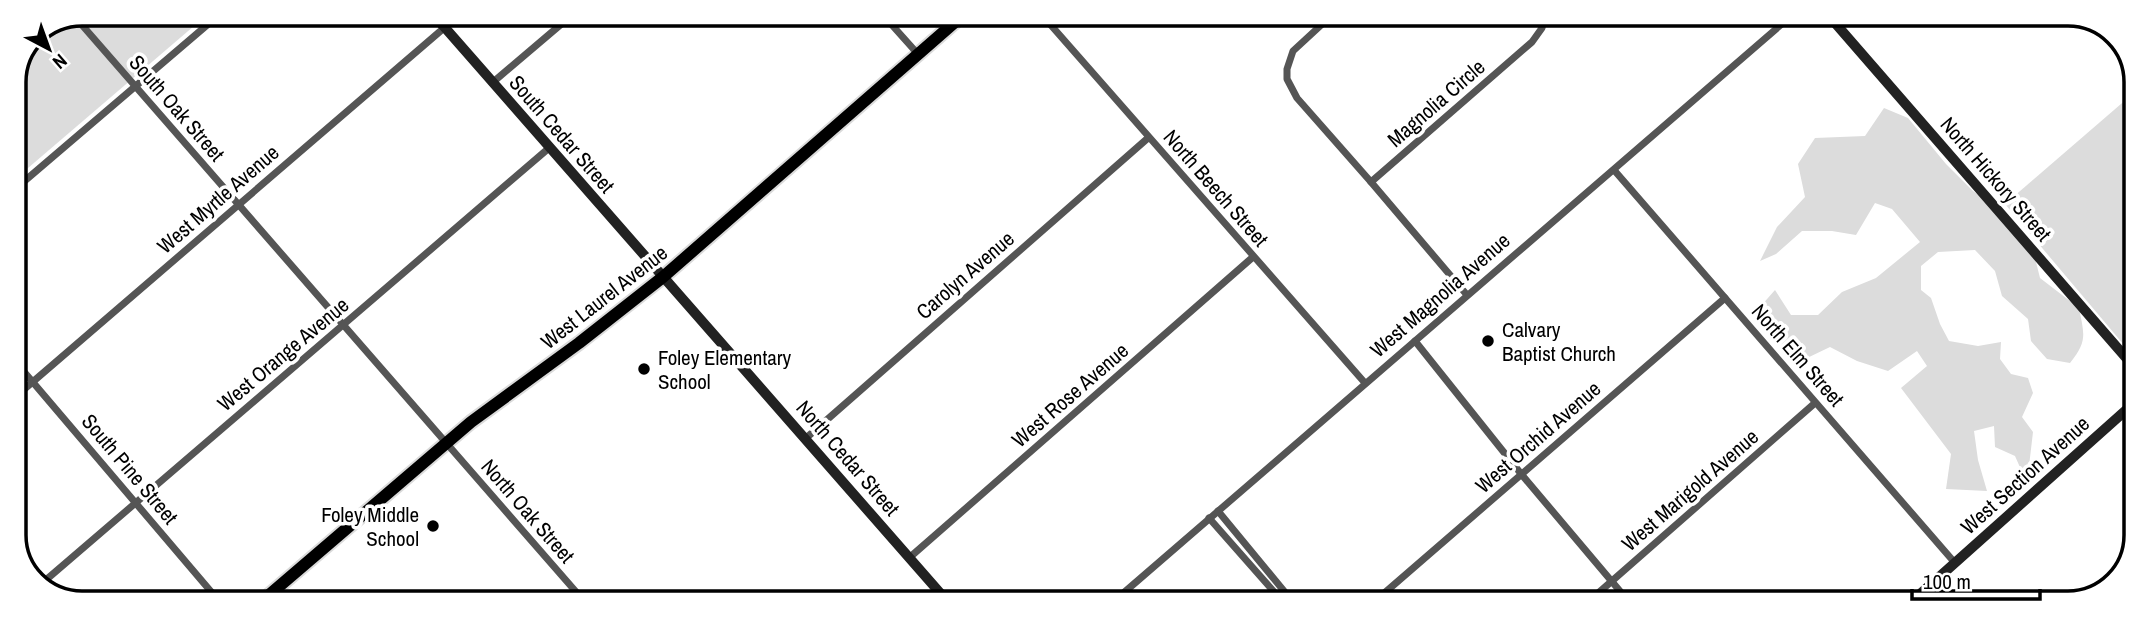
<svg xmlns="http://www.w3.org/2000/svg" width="2150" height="617" viewBox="0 0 2150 617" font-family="'Archivo Narrow',sans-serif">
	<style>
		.green { fill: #dcdcdc }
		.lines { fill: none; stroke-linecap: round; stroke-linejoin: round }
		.primary-casing { stroke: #dbdbdb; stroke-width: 16 }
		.street { stroke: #555; stroke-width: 7 }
		.secondary { stroke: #222; stroke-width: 10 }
		.primary { stroke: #000; stroke-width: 12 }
		.poi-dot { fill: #000; stroke: #fff; stroke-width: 2.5 }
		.labels { text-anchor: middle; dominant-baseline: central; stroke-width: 7; stroke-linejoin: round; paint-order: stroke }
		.street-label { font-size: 21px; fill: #000; stroke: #fff }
		.poi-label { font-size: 21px; fill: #000; stroke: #fff; text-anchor: start }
		.rim { fill: none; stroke: #000; stroke-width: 3.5 }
	</style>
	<rect width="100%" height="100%" fill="#fff"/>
	<g class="green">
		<polygon points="83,14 208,14 14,180 14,82 34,34"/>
		<polygon points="2136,91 2135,358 2005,204"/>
		<path d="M1884,108L1908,118L1946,164L1973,191L2010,218L2035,258L2040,278L2079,308C2084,334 2088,341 2070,363L2047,359L2031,341L2028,319L2002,296L1995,271L1975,250L1938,252L1921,266V290L1931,298L1940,324L1949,341L1978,346L2001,342L2000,359L2011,374L2028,378L2033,393L2022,417L2033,432L2027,483L2015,456L1995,447L1994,426L1974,431L1978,460L1987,491L1946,489L1951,454L1901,388L1927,366L1917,351L1888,371L1857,361L1830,347L1805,359L1783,347L1760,307L1775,290L1791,315H1818L1842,292L1876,278L1920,242L1892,209L1875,203L1856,235L1832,231H1802L1776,254L1760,261L1777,227L1805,197L1798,164L1815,138L1865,136Z"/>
	</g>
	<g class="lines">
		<defs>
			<polyline id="primary" points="262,601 471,422 579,343 663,277 963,15"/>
		</defs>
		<use href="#primary" class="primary-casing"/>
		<g class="street">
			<polyline points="883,15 917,53"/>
			<polyline points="1042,15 1365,383"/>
			<polyline points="1332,15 1293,51 1287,69 1287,79 1297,98 1371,182 1532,42 1542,28 1545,16"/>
			<polyline points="75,17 584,601"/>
			<polyline points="492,83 572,15"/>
			<polyline points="1614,170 1955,563"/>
			<polyline points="1371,182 1467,295"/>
			<polyline points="14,190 220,14"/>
			<polyline points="1415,341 1522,475 1630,603"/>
			<polyline points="14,360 219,601"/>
			<polyline points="14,398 444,28"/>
			<polyline points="805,439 1148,138"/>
			<polyline points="1218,511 1293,602"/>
			<polyline points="1209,518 1283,602"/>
			<polyline points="909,558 1253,257"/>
			<polyline points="40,585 549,148"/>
			<polyline points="1113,602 1791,16"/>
			<polyline points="1374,602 1725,298"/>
			<polyline points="1588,602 1815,403"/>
		</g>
		<g class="secondary">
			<polyline points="433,14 948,602"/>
			<polyline points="1829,16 2135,368"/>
			<polyline points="1910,603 2134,403"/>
		</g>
		<use href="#primary" class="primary"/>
	</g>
	<g class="poi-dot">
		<circle cx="1488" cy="341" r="7"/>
		<circle cx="644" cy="369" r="7"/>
		<circle cx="433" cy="526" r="7"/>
	</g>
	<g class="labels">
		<g class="street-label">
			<text transform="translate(1436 103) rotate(-41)">Magnolia Circle</text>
			<text transform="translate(177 108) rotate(49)">South Oak Street</text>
			<text transform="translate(562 134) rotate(49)">South Cedar Street</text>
			<text transform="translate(1996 179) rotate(49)">North Hickory Street</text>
			<text transform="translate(1216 188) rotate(49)">North Beech Street</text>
			<text transform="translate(218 199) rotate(-41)">West Myrtle Avenue</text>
			<text transform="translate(965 275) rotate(-41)">Carolyn Avenue</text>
			<text transform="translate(1440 295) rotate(-41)">West Magnolia Avenue</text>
			<text transform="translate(604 297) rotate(-38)">West Laurel Avenue</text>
			<text transform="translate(283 354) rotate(-40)">West Orange Avenue</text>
			<text transform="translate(1798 355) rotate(49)">North Elm Street</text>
			<text transform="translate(1070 395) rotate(-41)">West Rose Avenue</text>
			<text transform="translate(1538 437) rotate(-41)">West Orchid Avenue</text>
			<text transform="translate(848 458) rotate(49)">North Cedar Street</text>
			<text transform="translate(130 469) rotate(50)">South Pine Street</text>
			<text transform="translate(2025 475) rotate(-42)">West Section Avenue</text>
			<text transform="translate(1690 490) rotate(-41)">West Marigold Avenue</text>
			<text transform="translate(528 511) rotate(49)">North Oak Street</text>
		</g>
		<g class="poi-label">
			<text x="1502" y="329">Calvary<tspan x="1502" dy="24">Baptist Church</tspan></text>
			<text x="658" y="357">Foley Elementary<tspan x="658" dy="24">School</tspan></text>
			<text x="419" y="514" text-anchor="end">Foley Middle<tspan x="419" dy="24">School</tspan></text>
		</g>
	</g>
	<path d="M0 0H2150V617H0ZM82 26H2068A56 56 0 0 1 2124 82V535A56 56 0 0 1 2068 591H82A56 56 0 0 1 26 535V82A56 56 0 0 1 82 26Z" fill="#fff" fill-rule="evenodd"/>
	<path class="rim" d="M82 26H2068A56 56 0 0 1 2124 82V535A56 56 0 0 1 2068 591H82A56 56 0 0 1 26 535V82A56 56 0 0 1 82 26Z"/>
	<g transform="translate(49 49) rotate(139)" stroke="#ffffff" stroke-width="5" paint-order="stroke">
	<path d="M0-5L12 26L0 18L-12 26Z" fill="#000000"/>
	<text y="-10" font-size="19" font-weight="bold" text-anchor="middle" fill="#000000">N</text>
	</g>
	<path d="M1912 589v10h128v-10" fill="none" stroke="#000000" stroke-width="3.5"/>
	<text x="1923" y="589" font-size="21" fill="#000000" stroke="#ffffff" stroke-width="5" paint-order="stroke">100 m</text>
</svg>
